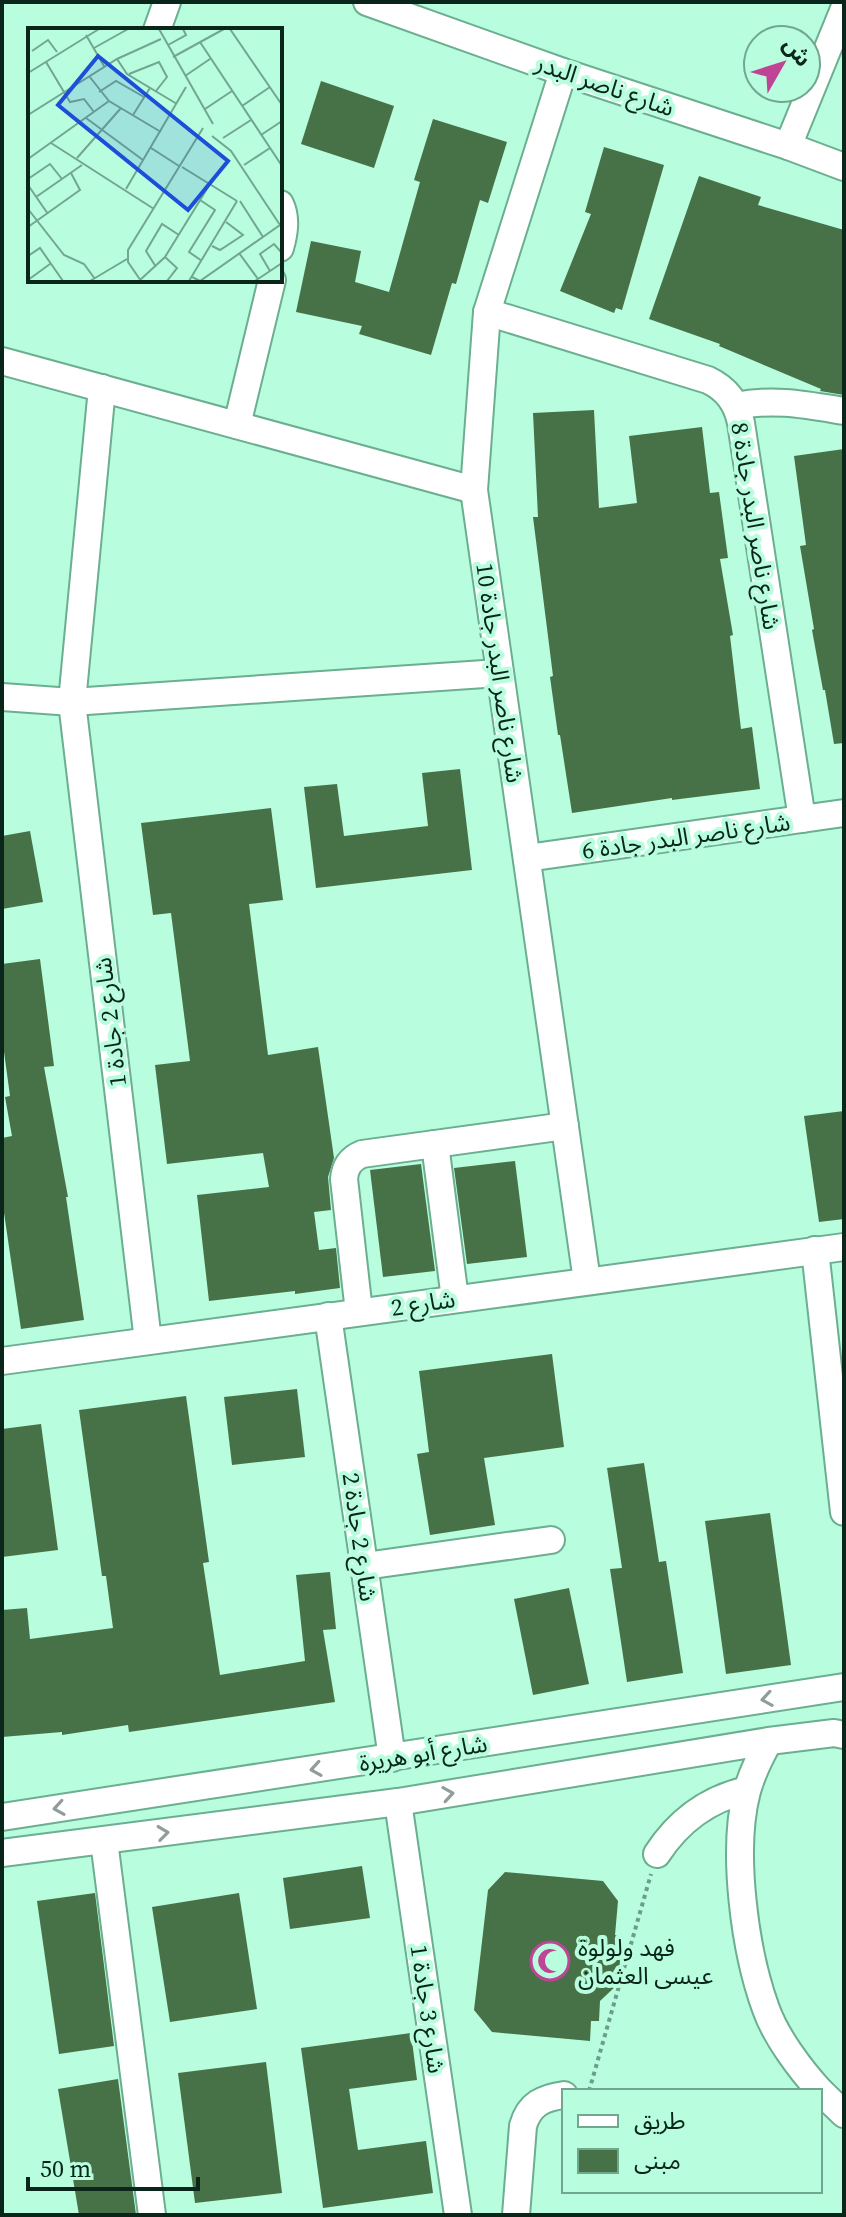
<svg xmlns="http://www.w3.org/2000/svg" width="846" height="2217" viewBox="0 0 846 2217" font-family="'Source Serif 4','Noto Sans Arabic',serif">
	<style>
		.building { fill: #477247 }
		.lines { fill: none; stroke-linecap: round; stroke-linejoin: round }
		.minor-casing { stroke: #6bae90; stroke-width: 30 }
		.path { stroke: #6b9e88; stroke-width: 4; stroke-dasharray: 4 4; stroke-linecap: butt }
		.minor { stroke: #fff; stroke-width: 26 }
		.oneway { stroke: #919d98 }
		.labels { text-anchor: middle; dominant-baseline: central; stroke-width: 8; stroke-linejoin: round; paint-order: stroke }
		.street-label { font-size: 24px; fill: #0a261b; stroke: #b8fddd }
		.poi-label { font-size: 24px; fill: #0a261b; stroke: #b8fddd; text-anchor: start }
		.inset-road { fill: none; stroke: #72a78f; stroke-width: 2 }
		.view { fill: #1d4ed8; fill-opacity: 0.15; stroke: #1d4ed8; stroke-width: 4 }
		.inset-edge { fill: none; stroke: #0a261b; stroke-width: 4 }
	</style>
	<rect width="100%" height="100%" fill="#b8fddd"/>
	<g class="building">
		<polygon points="321,81 394,106 374,168 301,144"/>
		<polygon points="433,119 507,142 488,203 480,200 456,284 452,283 431,355 359,334 362,326 296,312 311,241 361,251 355,282 389,292 420,182 414,180"/>
		<polygon points="604,147 664,165 622,310 616,308 614,313 560,291 591,214 585,212"/>
		<polygon points="699,176 761,197 758,205 844,230 844,395 820,391 821,389 719,346 720,344 649,319"/>
		<polygon points="594,410 599,508 637,503 629,436 702,427 710,493 719,492 728,558 720,559 733,635 730,636 741,729 752,727 760,789 672,800 672,798 572,813 560,735 558,735 550,677 553,676 533,517 538,517 533,413"/>
		<polygon points="844,449 844,743 834,744 825,690 823,690 812,630 814,629 800,546 806,545 794,456"/>
		<polygon points="460,769 472,870 316,888 304,787 337,784 344,836 428,826 422,773"/>
		<polygon points="271,808 283,900 249,904 268,1055 318,1047 334,1158 328,1177 331,1210 314,1212 319,1250 336,1248 340,1288 295,1294 295,1291 209,1301 197,1195 269,1187 263,1153 167,1164 155,1065 190,1061 171,913 153,915 141,823"/>
		<polygon points="30,831 43,902 2,909 2,836"/>
		<polygon points="40,959 54,1066 44,1067 68,1197 66,1197 84,1320 21,1329 2,1199 2,1138 12,1136 5,1097 10,1096 2,1037 2,964"/>
		<polygon points="844,1111 844,1219 819,1222 804,1116"/>
		<polygon points="515,1161 527,1257 467,1264 454,1168"/>
		<polygon points="421,1164 435,1271 383,1277 370,1170"/>
		<polygon points="552,1354 564,1447 484,1458 495,1525 430,1535 417,1454 429,1452 419,1371"/>
		<polygon points="297,1389 305,1457 232,1465 224,1397"/>
		<polygon points="186,1396 209,1562 203,1563 220,1675 305,1661 296,1575 330,1572 336,1629 323,1630 335,1702 129,1732 128,1725 62,1735 62,1732 2,1737 2,1610 27,1608 30,1639 113,1628 106,1576 102,1576 79,1410"/>
		<polygon points="41,1424 58,1550 2,1557 2,1429"/>
		<polygon points="644,1463 659,1562 666,1561 683,1673 627,1682 610,1569 622,1568 607,1468"/>
		<polygon points="770,1513 791,1665 726,1674 705,1521"/>
		<polygon points="569,1588 589,1684 533,1695 514,1599"/>
		<polygon points="362,1866 370,1918 290,1929 283,1878"/>
		<polygon points="505,1872 603,1881 618,1901 615,1935 623,1938 617,1985 600,2001 599,2021 591,2021 590,2041 492,2032 474,2010 488,1890"/>
		<polygon points="95,1893 114,2046 59,2054 37,1901"/>
		<polygon points="239,1893 257,2009 170,2022 152,1907"/>
		<polygon points="411,2033 417,2080 349,2089 358,2150 426,2141 433,2193 323,2208 301,2048"/>
		<polygon points="266,2062 282,2193 195,2203 178,2073"/>
		<polygon points="118,2079 136,2215 79,2215 58,2089"/>
	</g>
	<g class="lines">
		<defs>
			<g id="minor">
				<polyline points="367,2 563,72 788,146 844,167"/>
				<polyline points="157,30 167,2"/>
				<polyline points="563,72 487,312 474,490 587,1281"/>
				<polyline points="788,146 844,9"/>
				<path d="M280,204C287,218 284,234 280,248"/>
				<path d="M487,312L708,380C727,389 737,403 741,423L802,819"/>
				<polyline points="2,361 474,490"/>
				<polyline points="102,388 72,702 148,1341"/>
				<path d="M736,406C773,398 807,405 844,411"/>
				<polyline points="237,425 272,280"/>
				<polyline points="2,697 72,702 499,673"/>
				<polyline points="527,858 844,813"/>
				<polyline points="435,1144 455,1299"/>
				<polyline points="815,1250 844,1512"/>
				<path d="M359,1312L344,1179C345,1167 350,1159 362,1154L565,1126"/>
				<polyline points="328,1316 392,1758"/>
				<polyline points="2,1361 844,1247"/>
				<polyline points="365,1566 551,1540"/>
				<path d="M769,1741C760,1757 752,1773 747,1791C731,1851 745,1952 766,2009C776,2037 800,2069 820,2091"/>
				<polyline points="398,1802 458,2215"/>
				<polyline points="2,1817 844,1687"/>
				<polyline points="104,1841 152,2215"/>
				<polyline points="2,1853 398,1802 769,1741 834,1733 844,1735"/>
				<path d="M657,1854C679,1820 708,1799 747,1790"/>
				<polyline points="820,2091 844,2114"/>
				<path d="M516,2215L523,2126C529,2104 543,2098 564,2095"/>
			</g>
		</defs>
		<use href="#minor" class="minor-casing"/>
		<polyline class="path" points="589,2091 651,1874"/>
		<use href="#minor" class="minor"/>
	</g>
	<defs><path id="oneway-chevron" d="M-2-3.5L2.5 0L-2 3.5" fill="none" stroke-width="1.6" stroke-linecap="round" stroke-linejoin="round" transform="scale(2)"/></defs>
	<g class="oneway">
		<use href="#oneway-chevron" transform="translate(767 1699) rotate(171)"/>
		<use href="#oneway-chevron" transform="translate(316 1769) rotate(171)"/>
		<use href="#oneway-chevron" transform="translate(448 1794) rotate(-9)"/>
		<use href="#oneway-chevron" transform="translate(59 1808) rotate(171)"/>
		<use href="#oneway-chevron" transform="translate(163 1833) rotate(-7)"/>
	</g>
	<defs>
		<symbol id="mosque-ring" viewBox="-11 -11 22 22"><circle r="9.5" fill="#b8fddd" stroke="#c04495" stroke-width="1.5"/><path d="M3.5-4.9A6 6 0 1 0 3.5 4.9A5 5 0 1 1 3.5-4.9Z" fill="#c04495"/></symbol>
	</defs>
	<g fill-rule="evenodd">
		<use href="#mosque-ring" x="528" y="1939" width="44" height="44"/>
	</g>
	<g class="labels">
		<g class="street-label">
			<text transform="translate(605 85) rotate(19)">شارع ناصر البدر</text>
			<text transform="translate(756 526) rotate(81)">شارع ناصر البدر جادة 8</text>
			<text transform="translate(500 673) rotate(82)">شارع ناصر البدر جادة 10</text>
			<text transform="translate(686 836) rotate(-8)">شارع ناصر البدر جادة 6</text>
			<text transform="translate(110 1022) rotate(-97)">شارع 2 جادة 1</text>
			<text transform="translate(423 1303) rotate(-8)">شارع 2</text>
			<text transform="translate(360 1537) rotate(82)">شارع 2 جادة 2</text>
			<text transform="translate(423 1753) rotate(-9)">شارع أبو هريرة</text>
			<text transform="translate(428 2009) rotate(82)">شارع 3 جادة 1</text>
		</g>
		<g class="poi-label">
			<text x="578" y="1947">فهد ولولوة<tspan x="578" dy="28">عيسى العثمان</tspan></text>
		</g>
	</g>
	<g transform="translate(28 28)">
		<rect width="254" height="254" fill="#b8fddd"/>
		<path class="inset-road" d="M131,1L185,96M202,1L254,77M58,7L76,38M172,14L254,138M140,17L158,7L155,1M66,20L100,1M4,23L20,12L29,24M145,29L196,1M89,31L99,46L149,76M18,34L42,74L56,71L66,84M0,45L71,1M101,46L131,34L139,49L128,63M61,48L81,73L133,104M157,48L182,31M71,64L88,53L116,69M214,78L242,59M177,81L204,63M0,87L89,31L133,11M105,87L122,60M58,90L115,132M233,107L254,93M184,108L203,123L254,200M195,110L223,92M23,115L126,181M123,120L151,138M49,130L93,80M0,131L81,73M216,137L242,120M154,139L209,173M0,151L22,136L34,151M0,157L20,186M98,161L158,59M8,169L54,137M172,172L187,182L161,224L174,233M212,173L235,209M0,181L36,227L56,236L67,251M0,199L52,162L43,145M184,218L192,222L215,207L198,194M211,225L230,251M0,228L12,220L35,253M137,229L149,240L139,253M128,239L118,223L134,196L151,207M242,243L232,226L246,216L254,225M164,249L172,253L252,197M0,252L22,236M112,252L137,229L182,156M62,253L99,231M113,253L100,234V222L175,100M161,253L209,173M227,253L254,235"/>
		<path class="view" d="M70,28L200,133L160,182L30,77Z"/>
		<rect width="254" height="254" class="inset-edge"/>
	</g>
	<rect width="846" height="2217" fill="none" stroke="#0a261b" stroke-width="8"/>
	<rect x="562" y="2089" width="260" height="104" fill="#b8fddd" stroke="#72a78f" stroke-width="2"/>
	<rect x="578" y="2115" width="40" height="12" fill="#ffffff" stroke="#72a78f" stroke-width="2"/>
	<text x="634" y="2129" font-size="24" fill="#0a261b">طريق</text>
	<rect x="578" y="2149" width="40" height="24" fill="#477247" stroke="#72a78f" stroke-width="2"/>
	<text x="634" y="2169" font-size="24" fill="#0a261b">مبنى</text>
	<g transform="translate(782 64) rotate(51)"><circle r="38" fill="#b8fddd" stroke="#72a78f" stroke-width="2"/>
	<path d="M0-6L14 30L0 20L-14 30Z" fill="#c04495"/>
	<text y="-12" font-size="22" font-weight="bold" text-anchor="middle" fill="#0a261b">ش</text>
	</g>
	<path d="M28 2177v12h170v-12" fill="none" stroke="#0a261b" stroke-width="4"/>
	<text x="40" y="2177" font-size="24" fill="#0a261b" stroke="#b8fddd" stroke-width="6" paint-order="stroke">50 m</text>
</svg>
